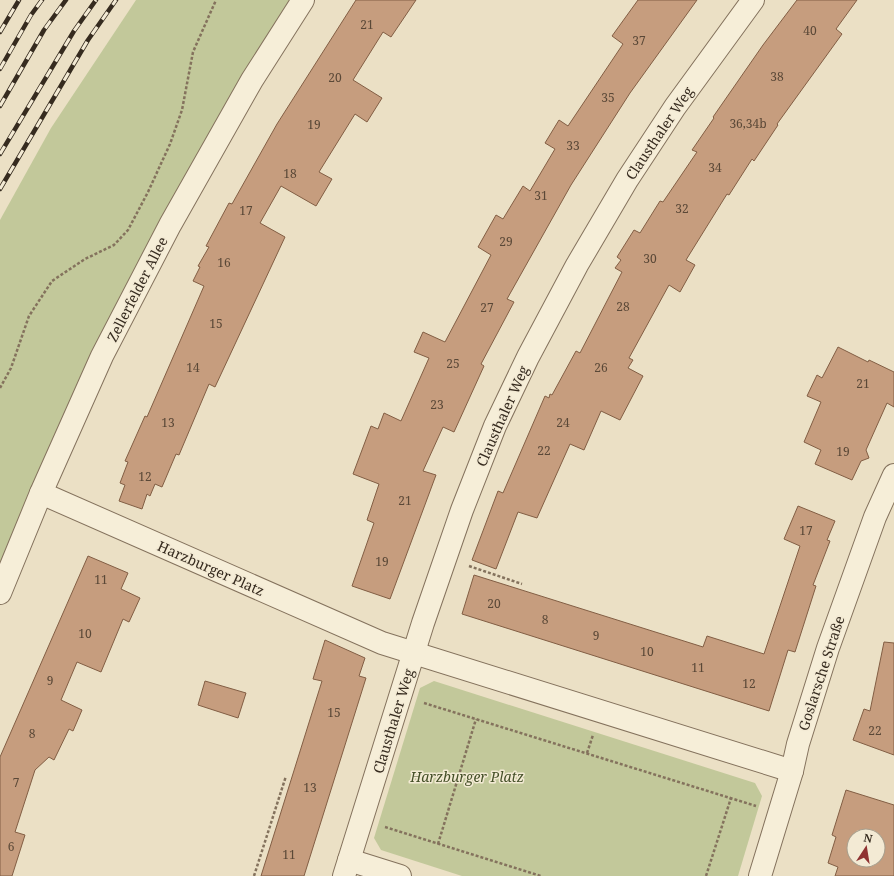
<svg xmlns="http://www.w3.org/2000/svg" width="894" height="876" viewBox="0 0 894 876" font-family="'Noto Serif',serif">
	<style>
		.green { fill: #c2c89a }
		.building { fill: #c69d7e; stroke: #825e44; fill-rule: evenodd }
		.lines { fill: none; stroke-linecap: round; stroke-linejoin: round }
		.street-casing { stroke: #84725d; stroke-width: 24 }
		.path { stroke: #84725d; stroke-width: 2.5; stroke-dasharray: 3 2; stroke-linecap: butt }
		.street { stroke: #f6eed8; stroke-width: 22 }
		.rail-casing { stroke: #362b1f; stroke-width: 4.5 }
		.rail { stroke: #f3ead4; stroke-width: 3; stroke-dasharray: 9; stroke-linecap: butt }
		.labels { text-anchor: middle; dominant-baseline: central; stroke-width: 3; stroke-linejoin: round; paint-order: stroke }
		.number-label { font-size: 12px; fill: #5a4837 }
		.street-label { font-size: 14px; fill: #362b1f; stroke: #f3ead4 }
		.park-label { font-size: 14px; font-style: italic; fill: #455028; stroke: #f3ead4 }
	</style>
	<rect width="100%" height="100%" fill="#ebe0c5"/>
	<g class="green">
		<polygon points="136,0 292,0 0,567 0,220 51,128"/>
		<polygon points="434,681 755,783 762,796 738,876 462,876 381,850 374,838 420,688"/>
	</g>
	<g class="building">
		<polygon points="356,0 416,0 391,37 383,32 353,80 382,98 367,122 355,114 319,172 332,179 316,206 281,186 260,223 285,237 215,387 209,384 179,455 176,454 162,487 155,484 150,496 147,494 142,509 119,501 125,485 120,483 128,462 125,461 145,416 147,417 204,286 193,281 200,267 198,266 209,247 206,246 229,203 232,204 277,124"/>
		<polygon points="638,0 697,0 630,93 571,185 507,299 514,302 481,364 484,366 454,432 443,427 423,471 436,475 390,599 352,586 374,523 367,520 379,484 353,474 371,426 378,429 384,413 401,421 429,358 414,352 423,332 445,342 491,255 478,247 496,215 503,219 523,186 530,191 555,149 545,143 559,120 568,126 623,44 612,36"/>
		<polygon points="797,0 857,0 836,29 842,34 777,124 778,125 754,161 752,159 729,195 727,194 686,260 695,265 680,292 669,285 629,358 633,360 628,368 643,376 620,420 601,411 584,450 570,444 537,518 518,512 496,569 472,560 498,491 503,493 545,396 549,398 550,394 552,395 576,351 580,353 622,272 615,268 621,260 617,257 634,230 640,233 660,201 663,202 697,152 692,150 714,118 713,117 763,45"/>
		<polygon points="838,347 868,362 869,360 894,372 894,407 887,403 866,450 869,458 861,461 852,480 815,464 821,450 804,442 821,402 807,396 817,375 822,378"/>
		<polygon points="798,506 835,521 827,540 830,541 813,585 816,586 795,652 788,650 769,711 462,614 474,575 703,647 707,636 764,654 800,546 784,539"/>
		<polygon points="88,556 128,573 121,589 140,598 129,622 123,619 101,672 77,662 61,700 82,710 73,731 69,729 54,760 49,757 35,770 15,832 25,835 12,876 0,876 0,757"/>
		<polygon points="325,640 365,658 359,676 366,678 304,876 261,876 322,681 313,679"/>
		<polygon points="884,642 894,643 894,755 853,740 864,709 870,711"/>
		<polygon points="205,681 246,693 238,718 198,705"/>
		<path d="M846,790L894,805V876H835L838,867L828,863L836,837L832,835ZM854,836H878V860H854Z"/>
	</g>
	<g class="lines">
		<defs>
			<g id="street">
				<polyline points="41,493 382,643 792,771"/>
				<polyline points="0,593 41,493 102,356 170,225 252,80 303,0"/>
				<polyline points="349,860 400,876"/>
				<polyline points="344,876 423,623 462,510 495,426 528,357 577,265 627,180 675,107 753,0"/>
				<polyline points="760,876 792,771 798,744 828,648 875,517 894,475"/>
			</g>
		</defs>
		<use href="#street" class="street-casing"/>
		<g class="path">
			<polyline points="0,388 11,368 29,316 52,281 85,259 114,245 128,230 148,192 170,144 182,110 193,52 216,0"/>
			<polyline points="469,566 522,584"/>
			<polyline points="424,703 756,806"/>
			<polyline points="587,753 593,735"/>
			<polyline points="385,827 541,876"/>
			<polyline points="438,844 476,719"/>
			<polyline points="254,876 286,776"/>
			<polyline points="706,876 731,798"/>
		</g>
		<use href="#street" class="street"/>
		<defs>
			<g id="rail">
				<polyline points="0,32 19,0"/>
				<polyline points="0,69 31,15 42,0"/>
				<polyline points="0,106 44,30 66,0"/>
				<polyline points="0,154 74,31 96,0"/>
				<polyline points="0,189 88,40 116,0"/>
			</g>
		</defs>
		<use href="#rail" class="rail-casing"/>
		<use href="#rail" class="rail"/>
	</g>
	<g class="labels">
		<g class="number-label">
			<text x="367" y="24">21</text>
			<text x="810" y="30">40</text>
			<text x="639" y="40">37</text>
			<text x="777" y="76">38</text>
			<text x="335" y="77">20</text>
			<text x="608" y="97">35</text>
			<text x="748" y="123">36,34b</text>
			<text x="314" y="124">19</text>
			<text x="573" y="145">33</text>
			<text x="715" y="167">34</text>
			<text x="290" y="173">18</text>
			<text x="541" y="195">31</text>
			<text x="682" y="208">32</text>
			<text x="246" y="210">17</text>
			<text x="506" y="241">29</text>
			<text x="650" y="258">30</text>
			<text x="224" y="262">16</text>
			<text x="623" y="306">28</text>
			<text x="487" y="307">27</text>
			<text x="216" y="323">15</text>
			<text x="453" y="363">25</text>
			<text x="193" y="367">14</text>
			<text x="601" y="367">26</text>
			<text x="863" y="383">21</text>
			<text x="437" y="404">23</text>
			<text x="168" y="422">13</text>
			<text x="563" y="422">24</text>
			<text x="544" y="450">22</text>
			<text x="843" y="451">19</text>
			<text x="145" y="476">12</text>
			<text x="405" y="500">21</text>
			<text x="806" y="530">17</text>
			<text x="382" y="561">19</text>
			<text x="101" y="579">11</text>
			<text x="494" y="603">20</text>
			<text x="545" y="619">8</text>
			<text x="85" y="633">10</text>
			<text x="596" y="635">9</text>
			<text x="647" y="651">10</text>
			<text x="698" y="667">11</text>
			<text x="50" y="680">9</text>
			<text x="749" y="683">12</text>
			<text x="334" y="712">15</text>
			<text x="875" y="730">22</text>
			<text x="32" y="733">8</text>
			<text x="16" y="782">7</text>
			<text x="310" y="787">13</text>
			<text x="11" y="846">6</text>
			<text x="289" y="854">11</text>
		</g>
		<g class="street-label">
			<text transform="translate(659 133) rotate(-56)">Clausthaler Weg</text>
			<text transform="translate(137 289) rotate(-63)">Zellerfelder Allee</text>
			<text transform="translate(502 416) rotate(-66)">Clausthaler Weg</text>
			<text transform="translate(211 568) rotate(24)">Harzburger Platz</text>
			<text transform="translate(821 673) rotate(-72)">Goslarsche Straße</text>
			<text transform="translate(393 721) rotate(-73)">Clausthaler Weg</text>
		</g>
		<g class="park-label">
			<text x="467" y="776">Harzburger Platz</text>
		</g>
	</g>
	<g transform="translate(866 848) rotate(12)"><circle r="19" fill="#f3ead4" stroke="#a79e8c"/>
	<path d="M0-3L7 15L0 10L-7 15Z" fill="#8f3231"/>
	<text y="-6" font-size="11" font-weight="bold" text-anchor="middle" fill="#362b1f">N</text>
	</g>
</svg>
